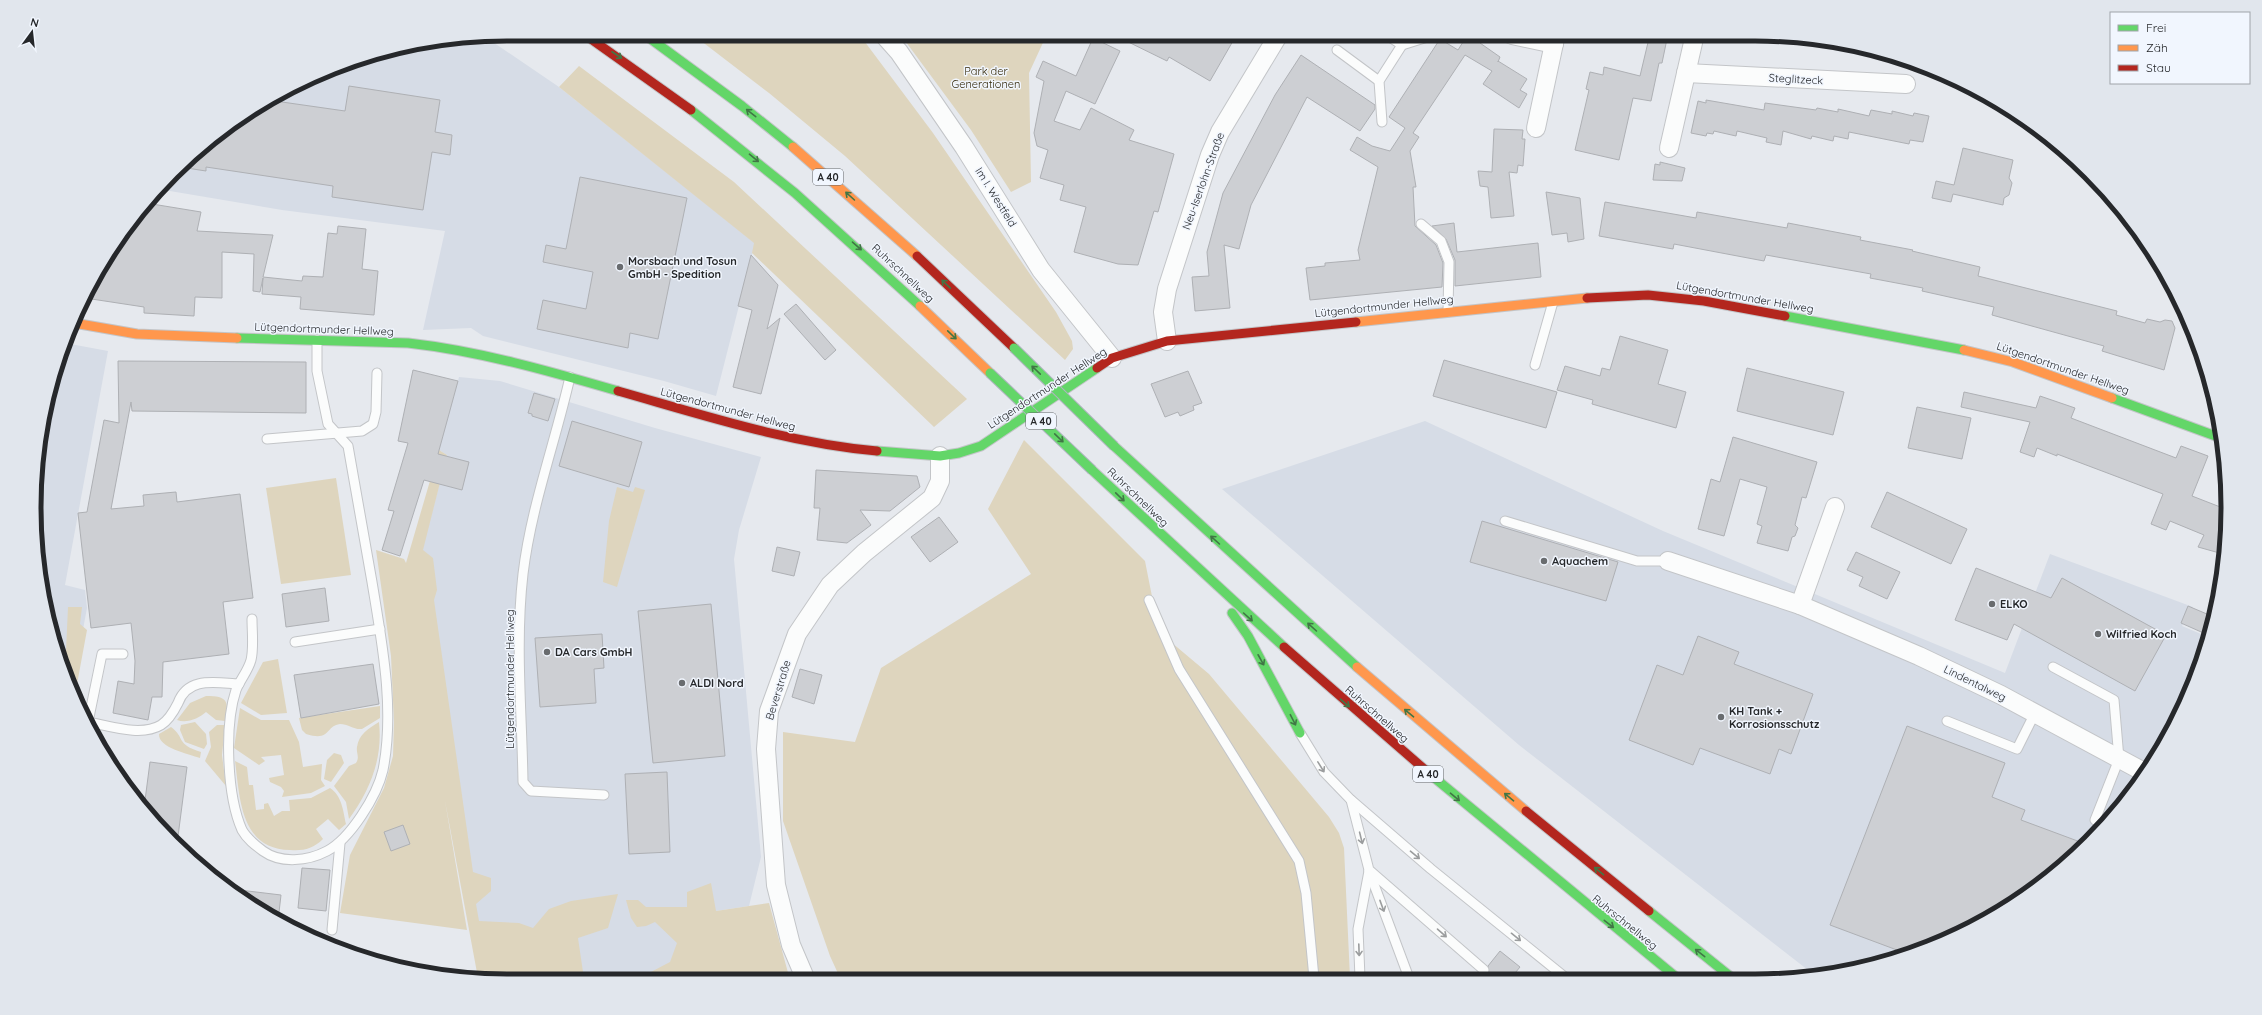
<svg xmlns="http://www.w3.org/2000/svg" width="2262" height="1015" viewBox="0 0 2262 1015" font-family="Quicksand,sans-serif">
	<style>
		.built { fill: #d6dce6 }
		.green { fill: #ded5be }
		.building { fill: #cdcfd3; stroke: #aeb0b4 }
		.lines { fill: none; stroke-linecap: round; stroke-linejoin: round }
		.lane-casing { stroke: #c3c5c8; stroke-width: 11 }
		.street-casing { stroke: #c3c5c8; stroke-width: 20 }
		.fast-casing { stroke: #c3c5c8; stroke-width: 11 }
		.slow-casing { stroke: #c3c5c8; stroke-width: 11 }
		.jam-casing { stroke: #c3c5c8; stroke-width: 11 }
		.lane { stroke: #fbfcfc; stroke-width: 9 }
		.street { stroke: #fbfcfc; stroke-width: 18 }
		.fast { stroke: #63d668; stroke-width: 9 }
		.slow { stroke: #ff974d; stroke-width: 9 }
		.jam { stroke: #b3261e; stroke-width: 9 }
		.fast-bridge-casing { stroke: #afb5bf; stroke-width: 11; stroke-linecap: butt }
		.fast-bridge { stroke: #63d668; stroke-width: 9 }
		.oneway { stroke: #417646 }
		.oneway2 { stroke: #9b9d9e }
		.poi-dot { fill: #696c6f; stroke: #f1f6fe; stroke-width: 1.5 }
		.labels { text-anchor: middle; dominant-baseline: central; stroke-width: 3; stroke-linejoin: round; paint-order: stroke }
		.shield { fill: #f1f6fe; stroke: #63666a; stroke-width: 1 }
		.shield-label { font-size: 10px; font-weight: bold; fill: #26282b }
		.park-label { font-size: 11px; fill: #352909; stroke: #f1f6fe }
		.street-label { font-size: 11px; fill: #26282b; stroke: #f1f6fe }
		.poi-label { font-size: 11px; font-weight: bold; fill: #26282b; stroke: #f1f6fe; text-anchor: start }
		.rim { fill: none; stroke: #26282b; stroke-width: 5 }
	</style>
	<rect width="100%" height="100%" fill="#e6e9ee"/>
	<g class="built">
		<polygon points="484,36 559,87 755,243 716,396 664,381 483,336 471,328 423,330 445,231 282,210 158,189 195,151 271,97 355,59 415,43"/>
		<polygon points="65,343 108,351 65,585 85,590 87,608 72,688 59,660 38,570 34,507 43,415 59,355"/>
		<polygon points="459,377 500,381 655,428 761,457 739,530 734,559 761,857 749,906 716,911 688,980 577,981 483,976 422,550 447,455 439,450"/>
		<polygon points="1425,421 1663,531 2005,673 2050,554 2193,607 2182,626 2208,637 2192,688 2130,796 2043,883 1936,945 1817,977 1519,745 1222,489"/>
	</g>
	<g class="green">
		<polygon points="692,34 859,34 933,133 1056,312 1072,341 1073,349 1065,360 845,156 769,93"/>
		<polygon points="900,34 1047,34 1029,73 1031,182 1011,192 971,130"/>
		<polygon points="579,66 734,182 967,399 934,427 752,253 754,243 559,87"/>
		<polygon points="1024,440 1145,561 1159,632 1209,674 1329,817 1339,833 1344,848 1350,978 841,980 830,956 783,821 783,732 855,742 881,668 1031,574 988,509"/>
		<polygon points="439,450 447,455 423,550 433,558 437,590 434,600 473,872 491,878 491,891 476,904 479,921 519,923 533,928 549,909 571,901 618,894 608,928 578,938 583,972 588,981 507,981 478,978 445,801 467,930 340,913 350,855 384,788 393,756 394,722 391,656 376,550 404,559 406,563"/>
		<polygon points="336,478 351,575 281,584 266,488"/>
		<polygon points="617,487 633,492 635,487 645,490 617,587 603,582 609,521"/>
		<polygon points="68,607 82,607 80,624 87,630 75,695 65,673"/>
		<polygon points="278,659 287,713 261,715 241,703 242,701 263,662"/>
		<path d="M206,696C228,696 229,701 225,721L216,720L206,712C199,718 187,724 177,720L190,703Z"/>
		<path d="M380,706V718L362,729C354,730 348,724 340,724C325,726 331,742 306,734L302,730L299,718Z"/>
		<polygon points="240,708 261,720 289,720 299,742 303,767 322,764 321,780 325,786 311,793 282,797 284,791 281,787 270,782 269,778 284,775 281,755 261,757 265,761 259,765 234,748"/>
		<polygon points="195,722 206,734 207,744 204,749 185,742 180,730 181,725"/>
		<path d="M379,722C383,759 370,790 349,819L346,802L334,786L349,766L356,763C360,757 356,753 357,747C359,734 368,729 379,722Z"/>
		<polygon points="217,725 225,725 222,755 226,786 205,761 211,747 209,732"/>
		<path d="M171,727C186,738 175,744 201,752L200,758C189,754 158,748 159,734Z"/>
		<polygon points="334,753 341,755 344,763 331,782 324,779 327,760"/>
		<path d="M235,761L247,767L249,785H253L256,810L264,809V804L268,803L274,816L282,811H290L289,800L311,798L330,788C342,796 343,810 346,824L339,830L328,819L316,829L323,839C313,849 303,851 290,850C240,849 240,798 235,761Z"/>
		<polygon points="711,883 716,911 769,903 790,980 641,981 647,974 670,962 677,943 655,922 646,926 637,927 631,918 626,900 638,900 646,907 687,907 687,892"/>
	</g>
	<g class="building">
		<polygon points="1112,34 1237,34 1210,81 1169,57 1167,61"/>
		<polygon points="1468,34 1486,34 1480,43 1500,57 1498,62 1498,61 1527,79 1520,90 1527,94 1519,108 1483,84 1492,71 1465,55 1413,133 1419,137 1410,151 1416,187 1413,187 1415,226 1436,245 1443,263 1442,287 1310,300 1306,268 1325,266 1325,263 1360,260 1358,250 1378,167 1350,150 1357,137 1372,146 1390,151 1405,128 1389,117 1440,39 1458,50"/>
		<polygon points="1650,34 1668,34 1662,63 1659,63 1651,101 1633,98 1619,160 1575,150 1589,90 1586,89 1590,72 1603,75 1604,67 1640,76"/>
		<polygon points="1093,38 1120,51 1110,72 1095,104 1066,91 1054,121 1080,130 1091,108 1134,130 1129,140 1174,154 1158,212 1154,211 1138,265 1118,264 1074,252 1086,207 1060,200 1064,185 1040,178 1048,150 1037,146 1034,133 1044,81 1036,77 1043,61 1076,76"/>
		<polygon points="1301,55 1375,105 1375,109 1360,131 1307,97 1251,205 1239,249 1224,245 1230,308 1195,311 1192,277 1209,276 1207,252 1223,193 1275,95"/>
		<polygon points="349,86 440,100 435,132 452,135 450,155 432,152 423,210 332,197 333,186 206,167 206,171 180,167 195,151 268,100 345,111"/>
		<polygon points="1706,100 1764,110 1765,103 1816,110 1817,108 1838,112 1838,109 1869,116 1871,110 1892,114 1892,111 1913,116 1914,113 1929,116 1923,142 1910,140 1909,144 1849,132 1848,139 1834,136 1833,141 1812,136 1811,139 1783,131 1781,145 1766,142 1767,138 1737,131 1736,136 1714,131 1713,134 1707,133 1706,136 1691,133 1698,101 1706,103"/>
		<polygon points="1494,129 1523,130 1522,139 1525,139 1523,166 1518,165 1517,173 1509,172 1514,216 1491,218 1488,187 1480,186 1478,171 1492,172"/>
		<polygon points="1963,148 2013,160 2009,178 2012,183 2009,195 2004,198 2003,205 1953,194 1951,202 1932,198 1936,181 1954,185"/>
		<polygon points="1660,162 1685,168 1682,181 1653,180 1655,164 1660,165"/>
		<polygon points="580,177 687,198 658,339 630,333 628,348 537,329 543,300 586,309 593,272 543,262 546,245 566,249"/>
		<polygon points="1546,192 1580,198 1584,239 1568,242 1567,233 1552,235"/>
		<polygon points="1605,202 1696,218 1697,212 1787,228 1788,223 1861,237 1860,240 1913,250 1912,251 1980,267 1978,276 2117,311 2116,315 2145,323 2147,319 2160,322 2165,320 2172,321 2175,328 2164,370 2102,351 2104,346 1992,315 1994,307 1922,291 1923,288 1870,278 1871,274 1766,255 1764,261 1674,244 1673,249 1599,236"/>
		<polygon points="146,203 201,212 197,231 273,235 263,277 302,281 303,276 323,277 328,233 337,234 338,226 366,229 362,269 378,271 374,315 300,309 301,297 262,294 263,278 260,292 253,291 254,254 222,252 222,298 195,297 194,316 144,313 144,307 85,298 97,271"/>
		<polygon points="1454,223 1457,252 1538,243 1541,277 1455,286 1455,260 1446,239 1432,226"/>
		<polygon points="751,255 778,285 767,329 780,318 761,394 733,387 752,310 738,306"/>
		<polygon points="796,304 836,350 825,360 784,314"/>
		<polygon points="1620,336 1668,350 1658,384 1686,392 1676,428 1592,404 1593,400 1557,390 1565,366 1600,376 1602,368 1610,370"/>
		<polygon points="1444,360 1557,392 1546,428 1433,396"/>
		<polygon points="118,361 306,362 306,413 132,411 131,402 111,509 144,506 143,495 176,492 177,502 240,494 253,598 223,602 229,654 163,662 162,697 152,697 148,720 113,713 118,681 134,684 135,661 131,623 91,628 78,513 87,512 104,420 119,423"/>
		<polygon points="1747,368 1844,392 1833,435 1737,411"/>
		<polygon points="413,370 458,381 438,454 469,462 462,490 424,480 400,556 382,550 394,511 388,510 408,443 398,441"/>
		<polygon points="1188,371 1202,403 1193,406 1194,410 1180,416 1178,412 1165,417 1151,384"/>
		<polygon points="1964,392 2036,408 2040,396 2075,408 2071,418 2176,458 2181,446 2208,456 2192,496 2228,510 2223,554 2198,547 2204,535 2170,521 2166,530 2151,524 2163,494 2057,454 2057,456 2037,448 2034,457 2020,452 2030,422 1961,407"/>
		<polygon points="534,393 555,399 548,421 532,416 532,414 528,413"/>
		<polygon points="1917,407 1971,418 1962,459 1908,448"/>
		<polygon points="572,421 642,442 629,487 559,466"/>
		<polygon points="1733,437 1817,462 1806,498 1802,497 1795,525 1798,528 1795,536 1792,537 1788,551 1757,543 1762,526 1757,524 1767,487 1740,479 1724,536 1698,529 1711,479 1720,482"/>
		<polygon points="816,470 917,476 920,487 890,511 860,510 871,525 847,543 817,540 820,508 814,508"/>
		<polygon points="1887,492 1967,529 1951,564 1871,527"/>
		<polygon points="939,517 958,542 930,562 911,537"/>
		<polygon points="1482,521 1618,562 1606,601 1470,562"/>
		<polygon points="777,547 800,552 794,576 772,571"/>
		<polygon points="1856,552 1900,572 1887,599 1859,586 1863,577 1847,570"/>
		<polygon points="1976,568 2051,598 2062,578 2166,635 2135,691 2014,624 2007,640 1955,620"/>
		<polygon points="325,588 329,621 286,627 282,594"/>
		<polygon points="711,604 725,756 653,763 638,611"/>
		<polygon points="2188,606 2214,617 2208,635 2181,623"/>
		<polygon points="602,634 604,668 594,669 596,703 540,707 535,638"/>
		<polygon points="1698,636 1739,652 1734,664 1813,694 1791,754 1779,749 1770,774 1700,748 1693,765 1629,740 1657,665 1683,675"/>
		<polygon points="373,664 379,704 301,718 294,675"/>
		<polygon points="800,669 822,675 814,704 792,697"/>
		<polygon points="1907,726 2005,763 1992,797 2025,810 2021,820 2083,843 2043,883 1936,945 1905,953 1830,925"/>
		<polygon points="150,762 187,767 177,844 144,808"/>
		<polygon points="667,772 670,852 629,854 625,774"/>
		<polygon points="403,825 410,844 391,851 384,832"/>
		<polygon points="302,868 330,870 326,911 298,908"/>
		<polygon points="231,889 281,895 278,921 271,917"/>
		<polygon points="1500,951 1520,967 1511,978 1478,978 1480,975 1486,976 1489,974 1488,966"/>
	</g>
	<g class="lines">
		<defs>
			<g id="lane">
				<polyline points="1385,34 1402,45 1437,34"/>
				<polyline points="1337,50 1379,81"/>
				<polyline points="1382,122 1379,81 1402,45"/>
				<polyline points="1421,224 1441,241 1449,262 1448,312"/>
				<polyline points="1535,365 1553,302"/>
				<path d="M570,377C555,443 531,507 523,574C515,643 522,714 523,782L531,791L604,795"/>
				<polyline points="267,439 362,431 373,424 376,412 377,373"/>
				<polyline points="1505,521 1637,561 1668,561"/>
				<polyline points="1149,600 1179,669 1299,861 1306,893 1314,978"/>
				<path d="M252,619C252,632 254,648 251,660C248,671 240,680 236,690C224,726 227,796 242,830C247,839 255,845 263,851C281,864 308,861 327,851C350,839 377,796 383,770C395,709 382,643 372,582C364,536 356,491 348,446L328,424L317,371V340"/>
				<polyline points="295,642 380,629"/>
				<path d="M123,654H102L88,722C110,726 141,737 161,725C169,720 174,711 178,703C188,676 216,683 239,684"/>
				<polyline points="2053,667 2114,700 2119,759 2095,820"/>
				<polyline points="1947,721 2017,749 2035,713"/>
				<polyline points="1300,733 1324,772 1351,800 1431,869 1566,978"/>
				<polyline points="1351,800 1369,870 1484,970"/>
				<polyline points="1369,871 1409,978"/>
				<polyline points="332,930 340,843"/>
				<polyline points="1360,978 1358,929 1369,871"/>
			</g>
			<g id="street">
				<polyline points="883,34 899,52 964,147 1041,270 1112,358"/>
				<polyline points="1512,35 1554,44"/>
				<polyline points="1686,73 1906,84"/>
				<polyline points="1536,128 1556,34"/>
				<polyline points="1669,148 1695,34"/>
				<polyline points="1167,341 1163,312 1167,289 1210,155 1220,132 1279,34"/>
				<polyline points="1668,561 1800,605 1919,656 2001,695 2144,772"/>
				<polyline points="1800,605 1835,507"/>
				<polyline points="806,980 791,945 776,885 766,749 769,711 797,634 830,585 864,553 932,498 940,481 940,456"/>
			</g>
			<g id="fast">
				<polyline points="644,34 742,106 793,147"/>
				<polyline points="691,110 795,193 920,306"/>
				<polyline points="1785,316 1964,350"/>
				<path d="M237,338L408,343C479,351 549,371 618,391"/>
				<polyline points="2112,398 2221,438"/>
				<polyline points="1114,446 1357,667"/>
				<polyline points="877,451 940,456 959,453 981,446 1097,368"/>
				<polyline points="1092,470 1284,647"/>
				<polyline points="1232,613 1248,636 1300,733"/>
				<polyline points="1431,775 1676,977"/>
				<polyline points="1649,911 1731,977"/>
			</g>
			<g id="slow">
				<polyline points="793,147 917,256"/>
				<polyline points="920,306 990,373"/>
				<polyline points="1356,322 1587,298"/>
				<polyline points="74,323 137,334 237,338"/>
				<polyline points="1964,350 2013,362 2112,398"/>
				<polyline points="1357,667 1526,811"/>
			</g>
			<g id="jam">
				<polyline points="584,34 691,110"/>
				<polyline points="917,256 1014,348"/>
				<polyline points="1587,298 1648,295 1704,301 1785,316"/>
				<polyline points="1097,368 1112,358 1167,341 1356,322"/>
				<path d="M618,391C703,415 788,443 877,451"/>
				<polyline points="1284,647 1431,775"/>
				<polyline points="1526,811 1649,911"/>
			</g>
		</defs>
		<use href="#lane" class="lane-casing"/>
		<use href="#street" class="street-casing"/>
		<use href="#fast" class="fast-casing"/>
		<use href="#slow" class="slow-casing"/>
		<use href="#jam" class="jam-casing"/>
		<use href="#lane" class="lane"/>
		<use href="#street" class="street"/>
		<use href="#fast" class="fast"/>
		<use href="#slow" class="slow"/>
		<use href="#jam" class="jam"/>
		<defs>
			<g id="fast-bridge">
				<polyline points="1014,348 1114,446"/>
				<polyline points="990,373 1092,470"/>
			</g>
		</defs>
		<use href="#fast-bridge" class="fast-bridge-casing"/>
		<use href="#fast-bridge" class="fast-bridge"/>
	</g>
	<defs><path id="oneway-shaft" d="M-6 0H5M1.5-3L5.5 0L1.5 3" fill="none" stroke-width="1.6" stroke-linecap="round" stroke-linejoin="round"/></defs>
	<g class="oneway">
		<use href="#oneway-shaft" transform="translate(617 55) rotate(33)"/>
		<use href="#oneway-shaft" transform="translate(751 113) rotate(-142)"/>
		<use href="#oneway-shaft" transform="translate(754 158) rotate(40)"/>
		<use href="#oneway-shaft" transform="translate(850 196) rotate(-138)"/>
		<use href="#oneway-shaft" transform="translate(857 246) rotate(41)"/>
		<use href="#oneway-shaft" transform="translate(946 284) rotate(-136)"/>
		<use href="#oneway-shaft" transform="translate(952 335) rotate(44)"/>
		<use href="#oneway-shaft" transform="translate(1036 370) rotate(-136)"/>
		<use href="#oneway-shaft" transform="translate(1059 438) rotate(44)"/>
		<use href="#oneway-shaft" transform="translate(1120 497) rotate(44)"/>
		<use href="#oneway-shaft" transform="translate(1215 540) rotate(-138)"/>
		<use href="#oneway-shaft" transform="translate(1248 617) rotate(42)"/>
		<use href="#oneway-shaft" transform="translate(1312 627) rotate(-138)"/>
		<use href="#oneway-shaft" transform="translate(1261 660) rotate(61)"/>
		<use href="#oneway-shaft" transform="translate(1345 703) rotate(41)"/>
		<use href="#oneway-shaft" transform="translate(1409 713) rotate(-140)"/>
		<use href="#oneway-shaft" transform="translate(1293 720) rotate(63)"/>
		<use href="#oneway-shaft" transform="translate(1455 797) rotate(40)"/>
		<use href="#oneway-shaft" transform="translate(1509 797) rotate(-140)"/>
		<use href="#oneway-shaft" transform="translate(1599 871) rotate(-141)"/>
		<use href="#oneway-shaft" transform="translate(1609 924) rotate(38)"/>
		<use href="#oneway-shaft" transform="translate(1700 953) rotate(-142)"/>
	</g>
	<g class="oneway2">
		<use href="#oneway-shaft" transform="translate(1321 767) rotate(58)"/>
		<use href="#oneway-shaft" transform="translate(1361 838) rotate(76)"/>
		<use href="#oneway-shaft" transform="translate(1415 855) rotate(40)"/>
		<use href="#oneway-shaft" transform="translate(1382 906) rotate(70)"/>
		<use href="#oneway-shaft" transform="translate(1442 933) rotate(41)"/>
		<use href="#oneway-shaft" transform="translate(1516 937) rotate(39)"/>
		<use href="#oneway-shaft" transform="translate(1359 950) rotate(88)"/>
	</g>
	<g class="poi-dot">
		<circle cx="620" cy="267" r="4"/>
		<circle cx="1544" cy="561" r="4"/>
		<circle cx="1992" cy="604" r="4"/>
		<circle cx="2098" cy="634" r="4"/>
		<circle cx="547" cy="652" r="4"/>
		<circle cx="682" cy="683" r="4"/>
		<circle cx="1721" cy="717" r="4"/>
	</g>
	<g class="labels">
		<g class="shield">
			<rect x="813" y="169" width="30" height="16" rx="3"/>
			<rect x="1026" y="413" width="30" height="16" rx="3"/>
			<rect x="1413" y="766" width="30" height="16" rx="3"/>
		</g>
		<g class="shield-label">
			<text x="828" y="177">A 40</text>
			<text x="1041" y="421">A 40</text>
			<text x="1428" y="774">A 40</text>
		</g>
		<g class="park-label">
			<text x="986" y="71">Park der<tspan x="986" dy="13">Generationen</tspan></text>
		</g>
		<g class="street-label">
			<text transform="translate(1796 79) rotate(3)">Steglitzeck</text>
			<text transform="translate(1203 181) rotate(-70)">Neu-Iserlohn-Straße</text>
			<text transform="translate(996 197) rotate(58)">Im I. Westfeld</text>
			<text transform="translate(903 273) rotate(43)">Ruhrschnellweg</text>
			<text transform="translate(1745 297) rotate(10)">Lütgendortmunder Hellweg</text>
			<text transform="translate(1384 306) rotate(-6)">Lütgendortmunder Hellweg</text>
			<text transform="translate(324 329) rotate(2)">Lütgendortmunder Hellweg</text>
			<text transform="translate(2063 368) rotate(19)">Lütgendortmunder Hellweg</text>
			<text transform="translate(1047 388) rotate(-33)">Lütgendortmunder Hellweg</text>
			<text transform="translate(728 409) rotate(15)">Lütgendortmunder Hellweg</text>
			<text transform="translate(1138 497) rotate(44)">Ruhrschnellweg</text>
			<text transform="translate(510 679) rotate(-90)">Lütgendortmunder Hellweg</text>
			<text transform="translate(1975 683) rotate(26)">Lindentalweg</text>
			<text transform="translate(778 690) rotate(-73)">Beverstraße</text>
			<text transform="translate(1377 714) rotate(41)">Ruhrschnellweg</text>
			<text transform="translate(1625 922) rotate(39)">Ruhrschnellweg</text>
		</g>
		<g class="poi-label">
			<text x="628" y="261">Morsbach und Tosun<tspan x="628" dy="13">GmbH - Spedition</tspan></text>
			<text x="1552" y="561">Aquachem</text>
			<text x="2000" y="604">ELKO</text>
			<text x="2106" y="634">Wilfried Koch</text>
			<text x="555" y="652">DA Cars GmbH</text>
			<text x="690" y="683">ALDI Nord</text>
			<text x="1729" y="711">KH Tank +<tspan x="1729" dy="13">Korrosionsschutz</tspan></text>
		</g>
	</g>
	<path d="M0 0H2262V1015H0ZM507 41H1755A466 466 0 0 1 2221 507V508A466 466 0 0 1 1755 974H507A466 466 0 0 1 41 508V507A466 466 0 0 1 507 41Z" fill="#e1e6ed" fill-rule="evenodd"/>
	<path class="rim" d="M507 41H1755A466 466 0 0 1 2221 507V508A466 466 0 0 1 1755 974H507A466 466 0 0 1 41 508V507A466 466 0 0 1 507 41Z"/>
	<rect x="2110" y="12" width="140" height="72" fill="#f1f6fe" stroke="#a0a4aa"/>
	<rect x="2118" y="25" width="20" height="6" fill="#63d668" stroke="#a0a4aa"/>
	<text x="2146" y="32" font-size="12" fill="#26282b">Frei</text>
	<rect x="2118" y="45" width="20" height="6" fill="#ff974d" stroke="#a0a4aa"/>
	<text x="2146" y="52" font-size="12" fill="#26282b">Zäh</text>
	<rect x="2118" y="65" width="20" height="6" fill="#b3261e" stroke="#a0a4aa"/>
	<text x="2146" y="72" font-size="12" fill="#26282b">Stau</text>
	<g transform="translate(32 32) rotate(15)" stroke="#f1f6fe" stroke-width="3" paint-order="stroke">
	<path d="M0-3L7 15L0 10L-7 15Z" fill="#26282b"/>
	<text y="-6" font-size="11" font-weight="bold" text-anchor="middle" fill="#26282b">N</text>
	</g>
</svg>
